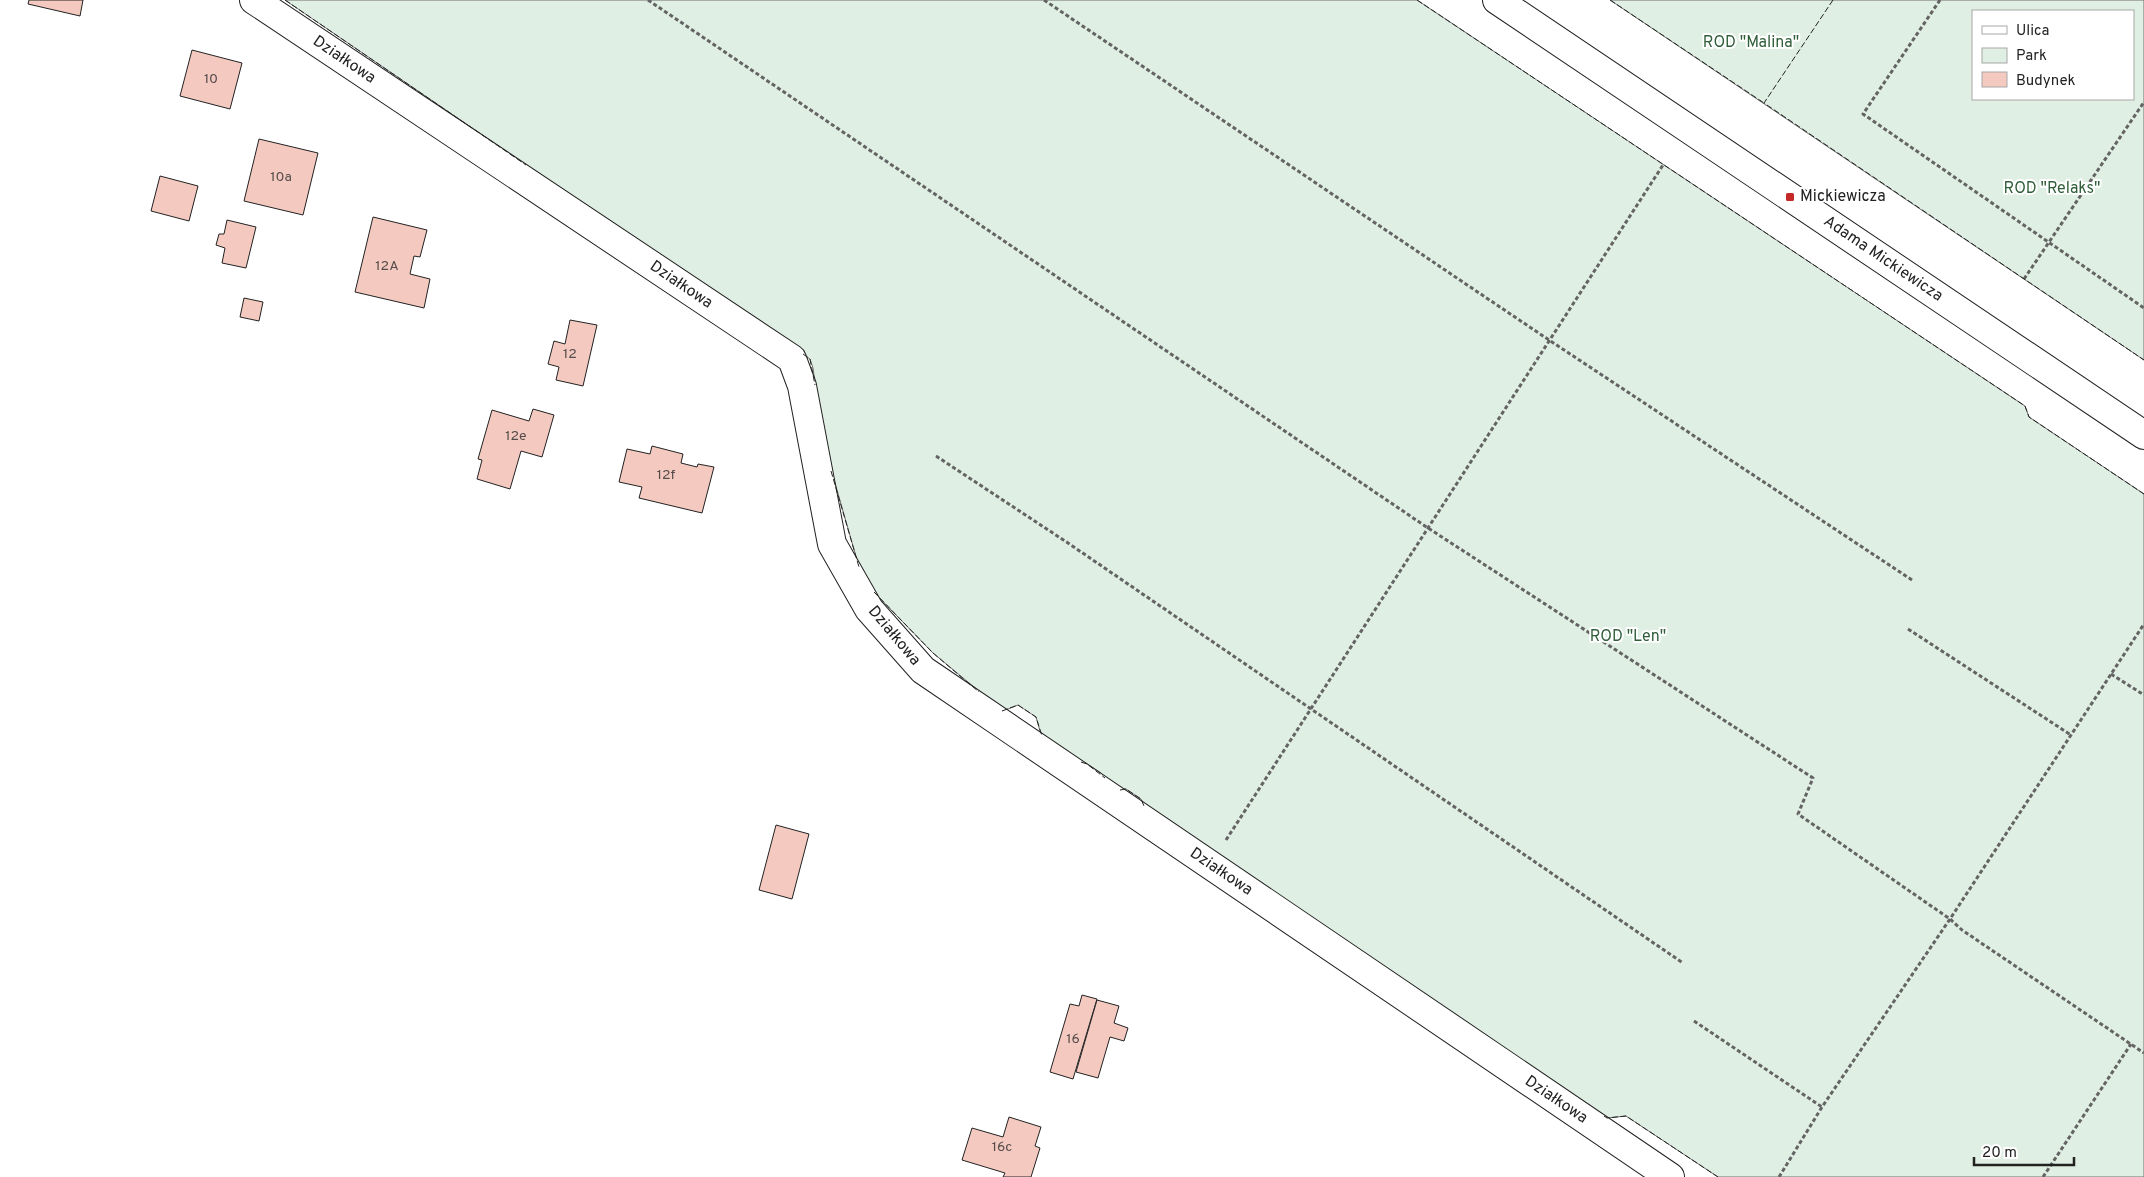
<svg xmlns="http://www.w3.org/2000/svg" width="2144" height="1177" viewBox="0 0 2144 1177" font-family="Overpass,sans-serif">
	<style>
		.green { fill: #e0efe3; stroke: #6f6f6f; fill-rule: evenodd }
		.building { fill: #f3c9c0; stroke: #222 }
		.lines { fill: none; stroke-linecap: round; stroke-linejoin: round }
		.minor-casing { stroke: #222; stroke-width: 30 }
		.tertiary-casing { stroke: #222; stroke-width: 30 }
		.path { stroke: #646464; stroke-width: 3; stroke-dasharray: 4 2.5; stroke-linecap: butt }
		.minor { stroke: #fff; stroke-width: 28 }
		.tertiary { stroke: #fff; stroke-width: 28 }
		.fence { stroke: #222; stroke-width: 1; stroke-dasharray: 6 2.5; stroke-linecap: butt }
		.poi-dot { fill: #c62828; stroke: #fff; stroke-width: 2 }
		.labels { text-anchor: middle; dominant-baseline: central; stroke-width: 4; stroke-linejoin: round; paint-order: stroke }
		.number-label { font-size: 14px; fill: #564c4a }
		.park-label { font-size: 16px; fill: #2f5e38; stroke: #fff }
		.street-label { font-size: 16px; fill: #222; stroke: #fff }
		.poi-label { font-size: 16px; fill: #222; stroke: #fff; text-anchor: start }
	</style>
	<rect width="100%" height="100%" fill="#fff"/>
	<g class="green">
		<polygon points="285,0 1417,0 2025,406 2029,417 2144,494 2144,1177 1718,1177 1626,1116 1607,1118 1146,809 1141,799 1126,789 1118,790 1101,773 1087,764 1074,760 1042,738 1036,717 1018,705 1003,711 933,653 863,581 823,441 813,368 810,359"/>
		<path d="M1610,0H2144V360ZM1973,11H2133V99H1973Z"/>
	</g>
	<g class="building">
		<polygon points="29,0 83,0 80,16 28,4"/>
		<polygon points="192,50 242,63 230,109 180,96"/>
		<polygon points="259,139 318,153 303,215 244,201"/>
		<polygon points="160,176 198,186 189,221 151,211"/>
		<polygon points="373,217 427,230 420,257 414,256 410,274 430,279 424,308 355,292"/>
		<polygon points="227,220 256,227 246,268 222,263 225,248 216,245 219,234 224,234"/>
		<polygon points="244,298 263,302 259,321 240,317"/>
		<polygon points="570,320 597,325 583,386 556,380 559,367 548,364 554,341 565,344"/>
		<polygon points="533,409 554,415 542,457 521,451 510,489 477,479 482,460 478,459 492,410 529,421"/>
		<polygon points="652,446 683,454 681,463 697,467 698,464 714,467 702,513 639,498 642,487 619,482 627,449 650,454"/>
		<polygon points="776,825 809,834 792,899 759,890"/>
		<polygon points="1082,995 1097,999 1073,1079 1050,1072 1070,1004 1079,1006"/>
		<polygon points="1097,1000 1119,1006 1114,1023 1128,1028 1124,1041 1110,1037 1098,1078 1076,1072"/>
		<polygon points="1009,1117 1041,1127 1035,1146 1040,1148 1031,1177 1003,1177 1005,1173 962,1160 972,1128 1003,1137"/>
	</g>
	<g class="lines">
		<defs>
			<polyline id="minor" points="254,0 792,359 802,386 832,544 869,609 923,670 1670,1177"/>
			<polyline id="tertiary" points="1497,0 2144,435"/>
		</defs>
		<use href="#minor" class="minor-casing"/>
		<use href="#tertiary" class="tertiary-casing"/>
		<g class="path">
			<polyline points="648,0 1428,528 1813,778 1798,814 1950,919 1962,930 2144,1053"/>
			<polyline points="1044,0 1549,340 1912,580"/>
			<polyline points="1940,0 1863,114 2144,308"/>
			<polyline points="2024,279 2144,102"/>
			<polyline points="936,456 1068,543 1683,963"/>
			<polyline points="1908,629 2071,735"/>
			<polyline points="2111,674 2144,695"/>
			<polyline points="1226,840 1663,165"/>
			<polyline points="1694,1021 1822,1107"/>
			<polyline points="1779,1177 1822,1107 1950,919 2144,624"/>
			<polyline points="2043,1177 2131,1044"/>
		</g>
		<use href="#minor" class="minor"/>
		<use href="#tertiary" class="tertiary"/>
		<g class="fence">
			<polyline points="285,0 526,165"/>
			<polyline points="1417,0 2025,406 2029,417 2144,494"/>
			<polyline points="1610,0 1764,103 1765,102"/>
			<polyline points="1833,0 1764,103 2144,360"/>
			<polyline points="803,354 810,359 815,385"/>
			<polyline points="831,471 859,567"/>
			<polyline points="874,592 933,653 979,692"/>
			<polyline points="1002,711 1018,705 1036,717 1042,736"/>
			<polyline points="1081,762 1087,764 1105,778"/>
			<polyline points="1120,790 1126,789 1141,799 1144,806"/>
			<polyline points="1604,1116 1607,1118 1626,1116 1718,1177"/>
		</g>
	</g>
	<rect class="poi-dot" x="1785" y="192" width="10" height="10" rx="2.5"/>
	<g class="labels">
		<g class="number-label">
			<text x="211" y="79">10</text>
			<text x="281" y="177">10a</text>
			<text x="387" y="266">12A</text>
			<text x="570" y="354">12</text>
			<text x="516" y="436">12e</text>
			<text x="666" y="475">12f</text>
			<text x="1073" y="1039">16</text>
			<text x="1002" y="1147">16c</text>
		</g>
		<g class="park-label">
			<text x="1751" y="43">ROD "Malina"</text>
			<text x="2052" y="189">ROD "Relaks"</text>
			<text x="1628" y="637">ROD "Len"</text>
		</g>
		<g class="street-label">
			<text transform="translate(344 60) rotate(34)">Działkowa</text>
			<text transform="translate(1883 259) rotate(34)">Adama Mickiewicza</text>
			<text transform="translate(681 285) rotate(34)">Działkowa</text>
			<text transform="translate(894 636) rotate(50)">Działkowa</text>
			<text transform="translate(1221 872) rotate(34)">Działkowa</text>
			<text transform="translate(1556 1100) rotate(34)">Działkowa</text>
		</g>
		<g class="poi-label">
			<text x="1800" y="197">Mickiewicza</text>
		</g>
	</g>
	<rect x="1972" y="10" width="162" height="90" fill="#ffffff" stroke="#a7a7a7"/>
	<rect x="1982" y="26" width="25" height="8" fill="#ffffff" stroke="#a7a7a7"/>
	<text x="2016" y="35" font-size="15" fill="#222222">Ulica</text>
	<rect x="1982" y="48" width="25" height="15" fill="#e0efe3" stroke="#a7a7a7"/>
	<text x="2016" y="60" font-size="15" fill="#222222">Park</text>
	<rect x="1982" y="72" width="25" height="15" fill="#f3c9c0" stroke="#a7a7a7"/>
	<text x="2016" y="85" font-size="15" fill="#222222">Budynek</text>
	<path d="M1974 1157v8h100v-8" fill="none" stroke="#222222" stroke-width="2.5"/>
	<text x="1982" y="1157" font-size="15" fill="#222222" stroke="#ffffff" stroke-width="4" paint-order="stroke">20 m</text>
</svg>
